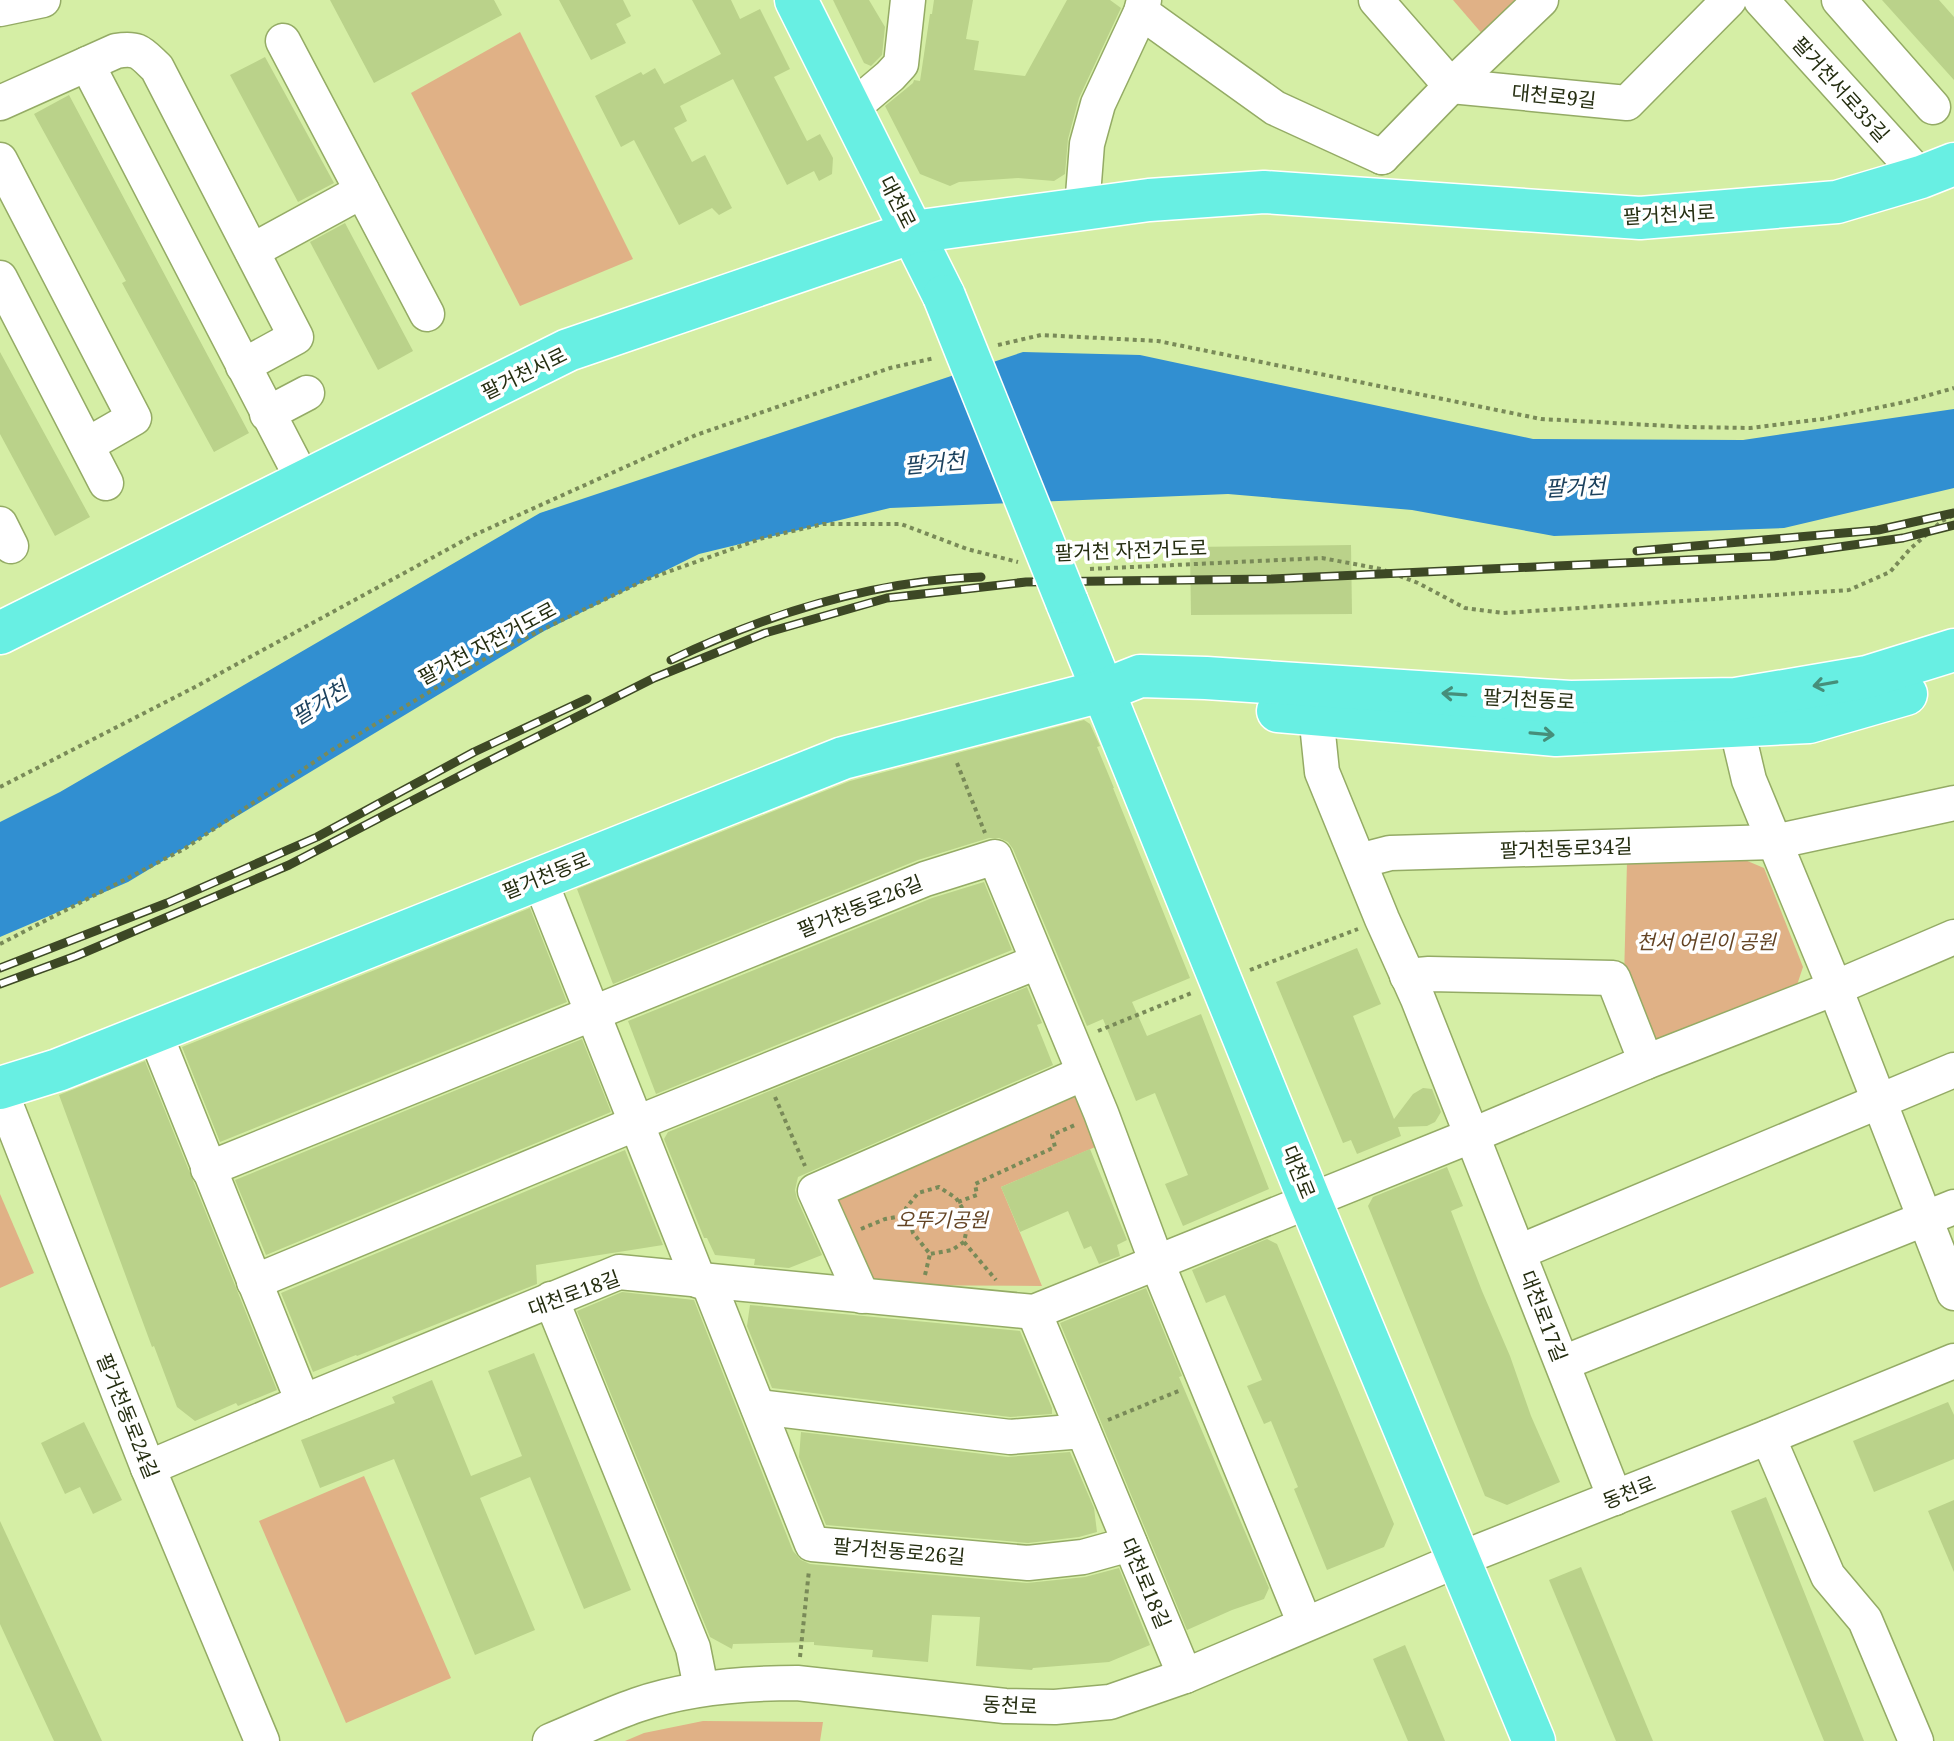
<svg xmlns="http://www.w3.org/2000/svg" width="1954" height="1741" viewBox="0 0 1954 1741" font-family="'Noto Serif','Noto Sans KR',serif">
	<style>
		.green { fill: #e0b186 }
		.water { fill: #318fd1 }
		.building { fill: #bad28a }
		.lines { fill: none; stroke-linecap: round; stroke-linejoin: round }
		.minor-casing { stroke: #94ab65; stroke-width: 37 }
		.major-casing { stroke: #fff; stroke-width: 45 }
		.path { stroke: #798a58; stroke-width: 4; stroke-dasharray: 4 4; stroke-linecap: butt }
		.minor { stroke: #fff; stroke-width: 34 }
		.major { stroke: #68efe3; stroke-width: 42 }
		.rail-casing { stroke: #3d4825; stroke-width: 9 }
		.rail { stroke: #fff; stroke-width: 6; stroke-dasharray: 18; stroke-linecap: butt }
		.major-bridge-casing { stroke: #fff; stroke-width: 45; stroke-linecap: butt }
		.major-bridge { stroke: #68efe3; stroke-width: 42 }
		.oneway { stroke: #468e7a }
		.labels { text-anchor: middle; dominant-baseline: central; stroke-width: 7; stroke-linejoin: round; paint-order: stroke }
		.street-label { font-size: 20px; fill: #252e11; stroke: #fff }
		.park-label { font-size: 20px; font-style: italic; fill: #644424; stroke: #fff }
		.water-label { font-size: 22px; font-style: italic; fill: #1d425e; stroke: #fff }
	</style>
	<rect width="100%" height="100%" fill="#d5eea5"/>
	<g class="green">
		<polygon points="1453,0 1523,0 1484,36"/>
		<polygon points="520,32 633,259 520,306 411,93"/>
		<polygon points="1745,860 1764,868 1803,967 1795,991 1664,1044 1646,1036 1624,979 1627,862"/>
		<polygon points="1076,1089 1100,1145 1001,1187 1042,1286 861,1285 825,1197"/>
		<polygon points="0,1194 34,1273 0,1288"/>
		<polygon points="364,1476 451,1678 346,1723 259,1521"/>
		<polygon points="703,1721 823,1722 820,1741 625,1741 644,1733"/>
	</g>
	<polygon class="water" points="1023,352 1140,355 1533,439 1743,440 1954,409 1954,488 1784,528 1554,536 1412,510 1228,494 890,508 699,554 544,631 128,882 0,937 0,822 60,792 540,513"/>
	<g class="building">
		<polygon points="330,0 494,0 502,15 374,83"/>
		<polygon points="559,0 623,0 631,16 616,24 626,43 591,60"/>
		<polygon points="692,0 731,0 740,19 760,9 790,69 774,77 807,141 820,134 833,158 832,174 819,181 814,171 787,185 733,79 680,106 687,121 674,128 692,162 705,155 732,208 719,215 712,208 679,225 634,140 621,147 595,96 641,72 643,75 655,68 664,84 721,54"/>
		<polygon points="833,0 869,0 885,27 882,55 871,66 864,63"/>
		<polygon points="934,0 973,0 966,39 979,41 974,70 1025,76 1067,0 1110,0 1121,8 1079,98 1068,139 1065,174 1054,181 1018,178 959,182 950,186 920,174 885,106 913,83 914,80 920,81 930,14 932,14"/>
		<polygon points="1882,0 1939,0 1954,17 1954,80"/>
		<polygon points="265,57 334,183 298,202 230,75"/>
		<polygon points="69,95 249,433 214,452 122,283 126,281 34,114"/>
		<polygon points="345,223 413,351 378,370 310,242"/>
		<polygon points="0,352 90,517 55,536 0,434"/>
		<polygon points="1351,545 1352,614 1191,615 1190,547"/>
		<polygon points="1084,720 1090,724 1100,746 1097,747 1114,788 1113,788 1190,978 1132,1002 1147,1036 1201,1014 1269,1189 1183,1226 1165,1184 1188,1175 1155,1093 1136,1101 1103,1019 1087,1026 1013,849 1008,842 999,838 989,838 918,860 613,984 577,889 850,781"/>
		<polygon points="984,882 1012,950 656,1094 628,1021 932,898"/>
		<polygon points="530,908 567,1002 220,1142 182,1047"/>
		<polygon points="1357,948 1381,1004 1353,1016 1394,1119 1413,1094 1423,1088 1432,1089 1441,1112 1435,1122 1427,1126 1398,1127 1401,1136 1357,1154 1351,1140 1343,1143 1276,982"/>
		<polygon points="1027,987 1042,1023 1037,1025 1053,1065 798,1177 795,1190 797,1199 822,1255 789,1268 754,1265 755,1259 715,1255 707,1238 704,1238 664,1139 668,1132"/>
		<polygon points="582,1039 611,1112 266,1255 235,1180"/>
		<polygon points="145,1061 277,1390 238,1406 236,1403 195,1421 177,1407 154,1346 152,1347 59,1095"/>
		<polygon points="1090,1149 1127,1240 1117,1245 1120,1256 1099,1264 1091,1246 1084,1249 1068,1211 1020,1232 1001,1187"/>
		<polygon points="625,1150 663,1245 536,1265 537,1284 357,1356 356,1355 313,1372 281,1293"/>
		<polygon points="1447,1167 1463,1206 1451,1211 1482,1291 1510,1356 1531,1416 1560,1482 1507,1505 1485,1496 1368,1206 1373,1197"/>
		<polygon points="1267,1239 1277,1244 1394,1524 1384,1547 1327,1570 1294,1489 1298,1487 1271,1421 1264,1424 1247,1386 1262,1380 1225,1295 1206,1303 1192,1270"/>
		<polygon points="1146,1288 1182,1376 1179,1377 1269,1588 1264,1599 1232,1610 1187,1630 1060,1323"/>
		<polygon points="622,1292 694,1300 793,1551 801,1560 810,1564 1027,1583 1085,1577 1119,1568 1150,1645 1109,1662 1033,1668 1032,1670 976,1666 980,1617 932,1615 928,1662 872,1657 873,1650 814,1645 814,1642 733,1644 732,1649 710,1637 577,1311"/>
		<polygon points="750,1305 1020,1331 1052,1408 1052,1414 1010,1417 772,1388 747,1326"/>
		<polygon points="534,1353 631,1590 584,1609 530,1477 480,1498 535,1630 475,1655 394,1459 320,1488 301,1440 395,1403 392,1397 432,1380 471,1476 522,1456 488,1371"/>
		<polygon points="1948,1402 1954,1415 1954,1459 1874,1492 1853,1441"/>
		<polygon points="84,1422 122,1500 93,1514 80,1487 65,1494 41,1443"/>
		<polygon points="801,1432 1008,1457 1070,1452 1094,1508 1097,1532 1079,1537 1028,1543 826,1525 799,1457"/>
		<polygon points="1766,1497 1864,1741 1824,1741 1731,1511"/>
		<polygon points="1954,1500 1954,1572 1928,1511"/>
		<polygon points="0,1521 102,1741 54,1741 0,1624"/>
		<polygon points="1581,1567 1653,1741 1616,1741 1549,1580"/>
		<polygon points="1405,1645 1445,1741 1408,1741 1373,1659"/>
	</g>
	<g class="lines">
		<defs>
			<g id="minor">
				<polyline points="1376,0 1451,86 1627,103 1729,0"/>
				<polyline points="1761,0 1921,177"/>
				<polyline points="1839,0 1933,107"/>
				<polyline points="0,9 43,0"/>
				<polyline points="1141,12 1275,108 1382,157"/>
				<polyline points="283,41 427,314"/>
				<polyline points="87,64 304,482"/>
				<path d="M0,103L116,51C139,47 141,53 157,68L296,337L243,366"/>
				<polyline points="851,109 890,76 901,64 908,0"/>
				<polyline points="1382,157 1451,86 1541,0"/>
				<polyline points="0,160 134,418 87,445"/>
				<polyline points="1082,208 1087,144 1098,104 1141,12 1144,0"/>
				<polyline points="252,251 362,191"/>
				<polyline points="0,278 106,483"/>
				<polyline points="267,414 307,393"/>
				<polyline points="0,524 11,546"/>
				<polyline points="1316,714 1322,772 1382,919 1418,999 1615,1498"/>
				<polyline points="1736,725 1749,780 1835,988 1954,1293"/>
				<polyline points="1359,861 1390,853 1774,842 1954,803"/>
				<polyline points="539,878 699,1281"/>
				<polyline points="1407,976 1429,974 1613,978 1646,1062"/>
				<polyline points="154,1031 303,1402"/>
				<polyline points="0,1090 148,1468 262,1741"/>
				<polyline points="208,1169 925,879 995,857 1101,1113 1157,1263 1305,1624"/>
				<polyline points="1519,1252 1954,1070"/>
				<polyline points="254,1282 637,1123 1037,962"/>
				<polyline points="708,1282 812,1544 1028,1563 1083,1557 1130,1544"/>
				<polyline points="862,1296 815,1191 1084,1073"/>
				<polyline points="551,1299 693,1648 701,1688"/>
				<polyline points="1034,1312 1185,1676"/>
				<polyline points="1563,1363 1954,1207"/>
				<polyline points="758,1407 1010,1437 1083,1431"/>
				<polyline points="1768,1437 1828,1576 1865,1620 1916,1741"/>
				<polyline points="148,1468 303,1402 619,1272 1034,1312 1473,1135 1646,1062 1835,988 1954,937"/>
				<path d="M550,1741C579,1729 608,1715 637,1705C688,1687 744,1683 797,1683L1005,1706L1055,1707L1110,1702L1185,1676L1460,1559L1768,1437L1954,1361"/>
			</g>
			<g id="major">
				<polyline points="796,0 944,296"/>
				<polyline points="1067,602 1310,1201 1534,1741"/>
				<polyline points="0,633 568,350 913,232 1149,200 1264,192 1640,218 1837,202 1921,177 1954,164"/>
				<polyline points="1278,711 1556,735 1809,722 1906,694"/>
				<polyline points="0,1088 58,1070 843,758 1102,691 1140,676 1206,678 1570,702 1736,699 1867,677 1954,650"/>
			</g>
		</defs>
		<use href="#minor" class="minor-casing"/>
		<use href="#major" class="major-casing"/>
		<g class="path">
			<polyline points="998,345 1041,335 1158,341 1541,419 1687,427 1750,428 1823,419 1905,402 1954,388"/>
			<polyline points="1090,569 1322,558 1381,569 1418,583 1465,608 1503,613 1849,590 1890,572 1910,549 1942,521 1954,515"/>
			<polyline points="957,763 985,833"/>
			<polyline points="0,787 195,687 472,536 696,435 890,368 935,358"/>
			<polyline points="0,944 184,849 332,750 498,651 645,580 763,538 823,524 901,524 967,549 1018,562"/>
			<polyline points="1250,970 1358,929"/>
			<polyline points="1098,1031 1194,992"/>
			<polyline points="775,1097 805,1166"/>
			<polyline points="958,1202 977,1195 975,1184 1055,1147 1052,1135 1075,1125"/>
			<polyline points="861,1229 885,1219 908,1215"/>
			<polyline points="964,1242 996,1280"/>
			<polyline points="925,1275 930,1254 913,1233 906,1208 918,1193 939,1187 956,1198 969,1219 964,1242 952,1250 930,1254"/>
			<polyline points="1108,1420 1181,1390"/>
			<polyline points="800,1657 809,1570"/>
		</g>
		<use href="#minor" class="minor"/>
		<use href="#major" class="major"/>
		<defs>
			<g id="rail">
				<polyline points="1637,551 1878,530 1954,513"/>
				<path d="M671,660C769,613 871,581 981,577"/>
				<polyline points="0,968 167,903 317,837 474,752 587,699"/>
				<polyline points="0,984 76,956 289,865 479,766 654,678 765,633 887,598 1026,582 1272,579 1774,556 1903,538 1954,525"/>
			</g>
		</defs>
		<use href="#rail" class="rail-casing"/>
		<use href="#rail" class="rail"/>
		<defs>
			<polyline id="major-bridge" points="944,296 1067,602"/>
		</defs>
		<use href="#major-bridge" class="major-bridge-casing"/>
		<use href="#major-bridge" class="major-bridge"/>
	</g>
	<defs><path id="oneway-shaft" d="M-6 0H5M1.5-3L5.5 0L1.5 3" fill="none" stroke-width="1.6" stroke-linecap="round" stroke-linejoin="round" transform="scale(2)"/></defs>
	<g class="oneway">
		<use href="#oneway-shaft" transform="translate(1825 684) rotate(170)"/>
		<use href="#oneway-shaft" transform="translate(1454 694) rotate(-176)"/>
		<use href="#oneway-shaft" transform="translate(1542 734) rotate(5)"/>
	</g>
	<g class="labels">
		<g class="street-label">
			<text transform="translate(1841 89) rotate(48)">팔거천서로35길</text>
			<text transform="translate(1554 96) rotate(6)">대천로9길</text>
			<text transform="translate(898 202) rotate(63)">대천로</text>
			<text transform="translate(1669 214) rotate(-3)">팔거천서로</text>
			<text transform="translate(524 373) rotate(-26)">팔거천서로</text>
			<text transform="translate(1131 550) rotate(-2)">팔거천 자전거도로</text>
			<text transform="translate(487 643) rotate(-28)">팔거천 자전거도로</text>
			<text transform="translate(1529 699) rotate(3)">팔거천동로</text>
			<text transform="translate(1566 848) rotate(-2)">팔거천동로34길</text>
			<text transform="translate(546 875) rotate(-22)">팔거천동로</text>
			<text transform="translate(860 906) rotate(-22)">팔거천동로26길</text>
			<text transform="translate(1299 1172) rotate(68)">대천로</text>
			<text transform="translate(574 1293) rotate(-20)">대천로18길</text>
			<text transform="translate(1544 1316) rotate(69)">대천로17길</text>
			<text transform="translate(128 1416) rotate(68)">팔거천동로24길</text>
			<text transform="translate(1629 1492) rotate(-22)">동천로</text>
			<text transform="translate(899 1551) rotate(5)">팔거천동로26길</text>
			<text transform="translate(1146 1583) rotate(67)">대천로18길</text>
			<text transform="translate(1010 1705) rotate(3)">동천로</text>
		</g>
		<g class="park-label">
			<text x="1706" y="941">천서 어린이 공원</text>
			<text x="942" y="1219">오뚜기공원</text>
		</g>
		<g class="water-label">
			<text transform="translate(934 462) rotate(-5)">팔거천</text>
			<text transform="translate(1575 486) rotate(-3)">팔거천</text>
			<text transform="translate(319 702) rotate(-32)">팔거천</text>
		</g>
	</g>
</svg>
